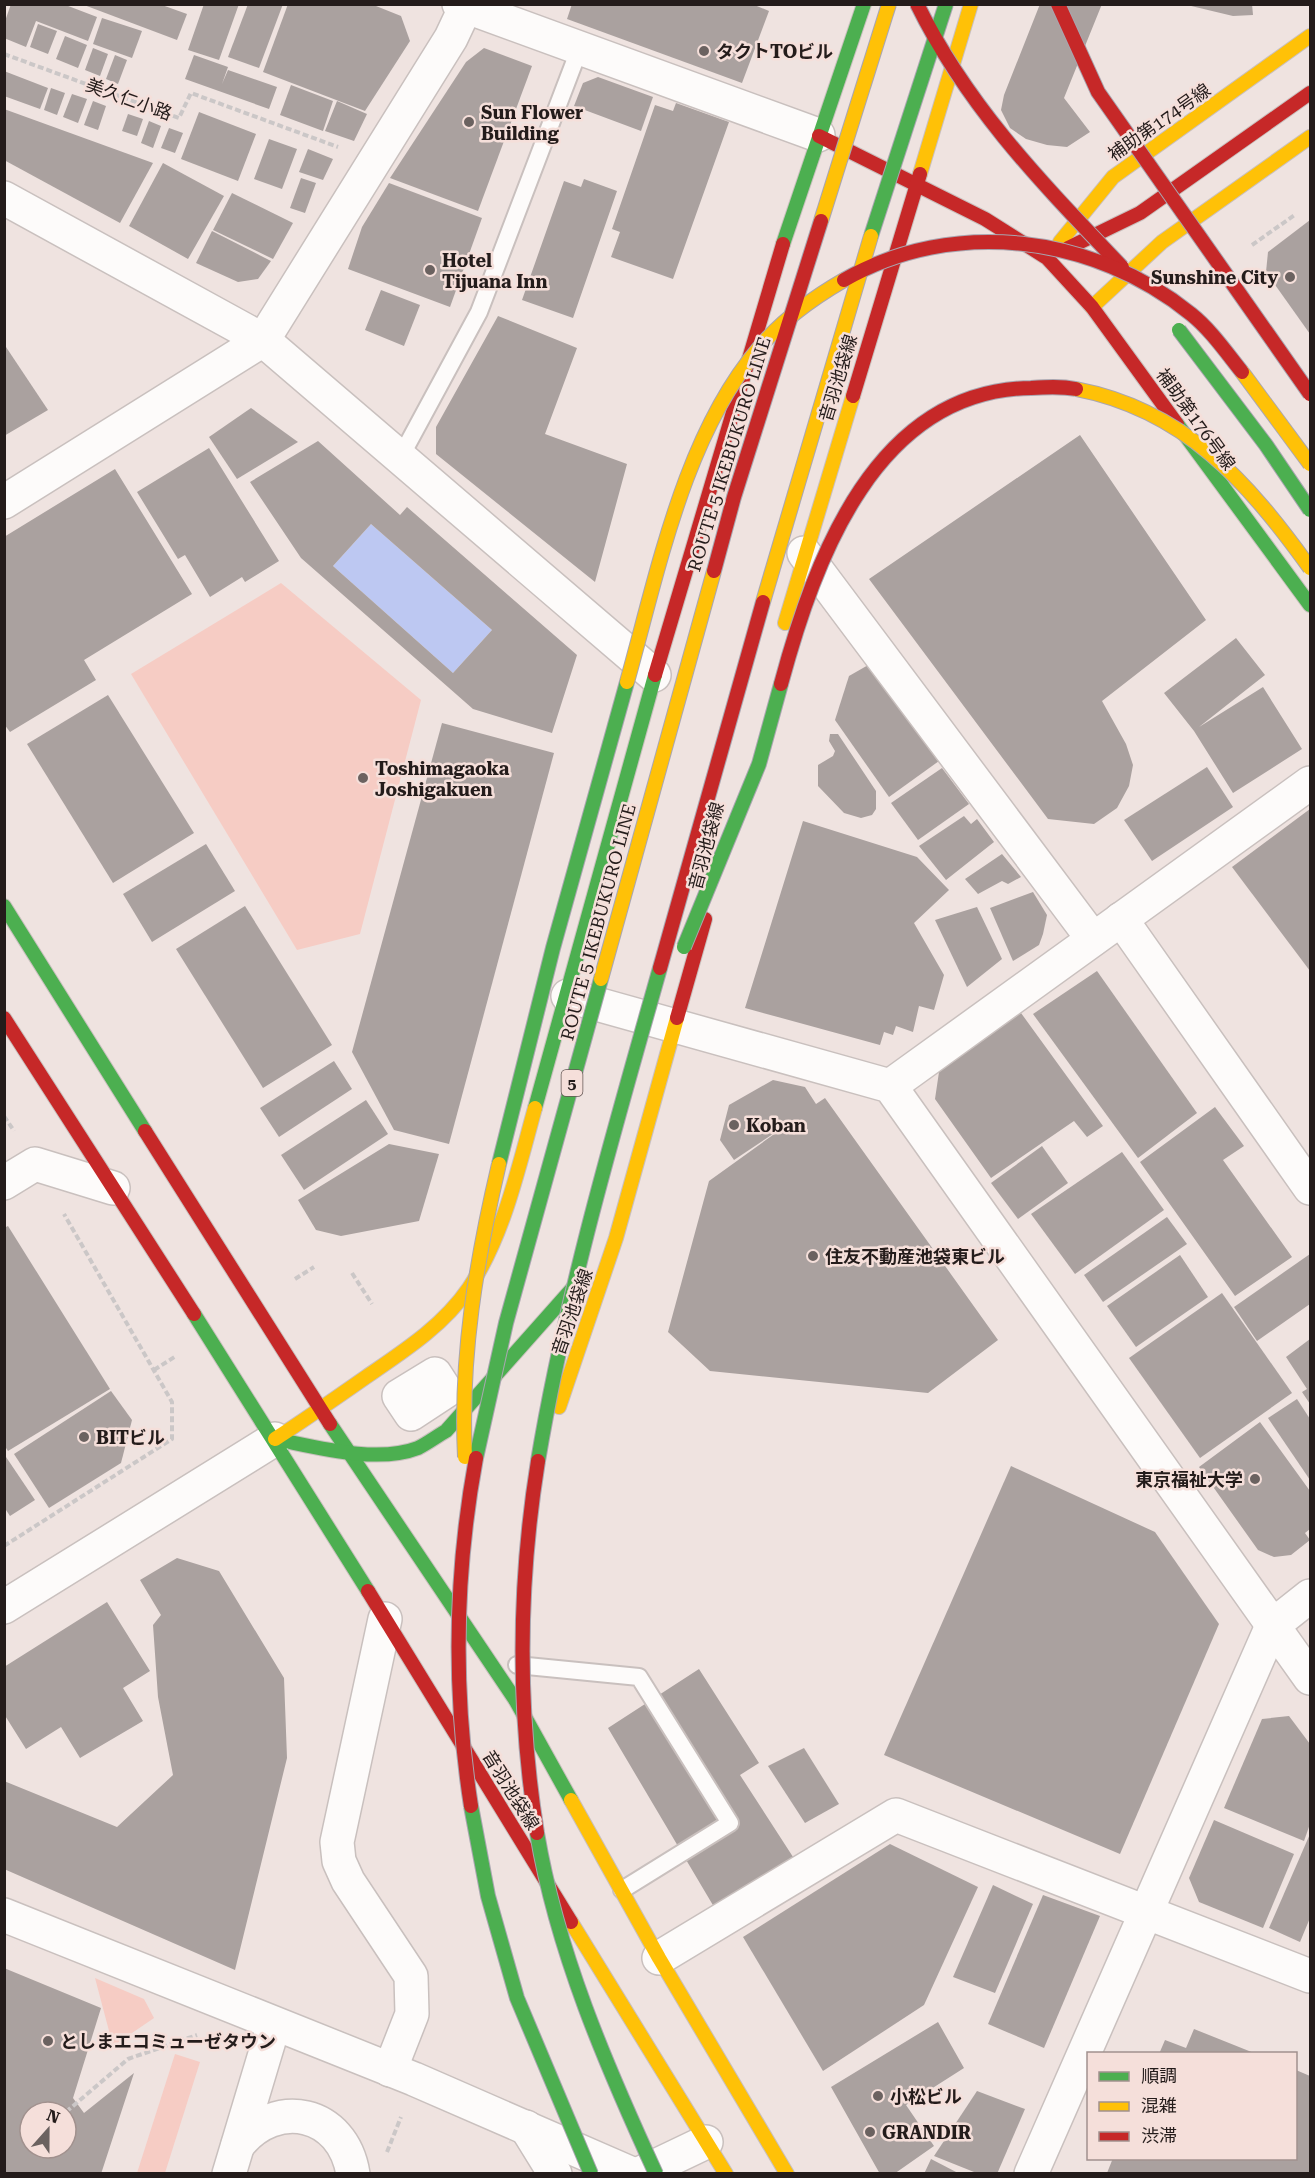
<svg xmlns="http://www.w3.org/2000/svg" width="1315" height="2178" viewBox="0 0 1315 2178" font-family="'Roboto Serif','Noto Sans JP',serif">
	<style>
		.green { fill: #f6ccc4 }
		.water { fill: #bdc8f2 }
		.building { fill: #aaa19f; fill-rule: evenodd }
		.lines { fill: none; stroke-linecap: round; stroke-linejoin: round }
		.lane-casing { stroke: #c9c0be; stroke-width: 20 }
		.street-casing { stroke: #c9c0be; stroke-width: 36 }
		.fast-casing { stroke: #c9c0be; stroke-width: 16 }
		.slow-casing { stroke: #c9c0be; stroke-width: 16 }
		.jam-casing { stroke: #c9c0be; stroke-width: 16 }
		.path { stroke: #cbc7c7; stroke-width: 4; stroke-dasharray: 6 3; stroke-linecap: butt }
		.lane { stroke: #fdfbfa; stroke-width: 16 }
		.street { stroke: #fdfbfa; stroke-width: 33 }
		.fast { stroke: #4caf50; stroke-width: 14 }
		.slow { stroke: #ffc107; stroke-width: 14 }
		.jam { stroke: #c62828; stroke-width: 14 }
		.fast-bridge-casing { stroke: #a9a6b0; stroke-width: 16; stroke-linecap: butt }
		.slow-bridge-casing { stroke: #a9a6b0; stroke-width: 16; stroke-linecap: butt }
		.jam-bridge-casing { stroke: #a9a6b0; stroke-width: 16; stroke-linecap: butt }
		.fast-bridge { stroke: #4caf50; stroke-width: 14 }
		.slow-bridge { stroke: #ffc107; stroke-width: 14 }
		.jam-bridge { stroke: #c62828; stroke-width: 14 }
		.poi-dot { fill: #6b6260; stroke: #f5dfda; stroke-width: 2 }
		.labels { text-anchor: middle; dominant-baseline: central; stroke-width: 5; stroke-linejoin: round; paint-order: stroke }
		.shield { fill: #f5dfda; stroke: #635654; stroke-width: 1.5 }
		.shield-label { font-size: 16px; font-weight: bold; fill: #241c1b }
		.poi-label { font-size: 18px; font-weight: bold; fill: #241c1b; stroke: #f5dfda; text-anchor: start }
		.street-label { font-size: 18px; fill: #241c1b; stroke: #f5dfda }
	</style>
	<rect width="100%" height="100%" fill="#efe3e0"/>
	<g class="green">
		<polygon points="281,583 421,700 360,934 297,950 131,674"/>
		<polygon points="95,1978 144,1999 154,2018 113,2046"/>
		<polygon points="175,2054 200,2062 165,2173 137,2173"/>
	</g>
	<polygon class="water" points="371,524 492,630 453,673 333,566"/>
	<g class="building">
		<polygon points="11,4 63,4 97,17 88,41 36,21 26,47 4,38 4,24"/>
		<polygon points="204,4 239,4 219,60 188,50"/>
		<polygon points="248,4 283,4 259,68 228,57"/>
		<polygon points="288,4 371,4 401,16 410,41 365,111 263,72"/>
		<polygon points="572,4 752,4 769,11 742,83 567,19"/>
		<polygon points="1040,4 1102,4 1064,98 1090,132 1067,147 1047,145 1026,139 1010,128 1001,110 1004,95"/>
		<polygon points="1252,4 1253,15 1233,16 1187,5"/>
		<polygon points="84,5 162,5 187,14 177,40"/>
		<polygon points="102,18 142,31 132,58 93,44"/>
		<polygon points="38,24 57,31 48,54 30,47"/>
		<polygon points="65,36 87,45 78,68 56,59"/>
		<polygon points="93,48 108,54 100,76 85,70"/>
		<polygon points="484,48 532,66 478,211 390,178 466,62"/>
		<polygon points="115,55 127,60 118,84 106,79"/>
		<polygon points="194,55 228,67 222,84 228,70 277,87 269,109 185,79"/>
		<polygon points="4,71 48,88 40,109 4,96"/>
		<polygon points="598,77 653,97 641,131 574,106 583,83"/>
		<polygon points="291,85 333,101 323,131 280,115"/>
		<polygon points="51,88 65,93 57,115 44,110"/>
		<polygon points="72,94 87,99 78,123 63,117"/>
		<polygon points="93,101 106,106 98,130 84,125"/>
		<polygon points="337,101 367,114 354,141 325,131"/>
		<polygon points="676,103 729,122 673,279 611,257 620,232 612,229 655,105 673,111"/>
		<polygon points="4,109 153,163 120,223 4,160"/>
		<polygon points="199,112 256,134 238,181 181,159"/>
		<polygon points="128,114 143,119 137,136 122,131"/>
		<polygon points="149,121 161,126 153,148 141,143"/>
		<polygon points="169,128 183,133 175,153 161,148"/>
		<polygon points="269,139 297,149 282,189 254,179"/>
		<polygon points="308,149 333,159 323,180 299,172"/>
		<polygon points="163,163 224,196 188,259 129,226"/>
		<polygon points="301,178 316,183 305,213 290,208"/>
		<polygon points="584,179 617,191 573,318 522,300 564,181 581,187"/>
		<polygon points="389,183 482,218 450,307 348,269 362,227"/>
		<polygon points="232,193 293,223 273,259 213,230"/>
		<polygon points="1310,220 1310,334 1266,272 1268,252"/>
		<polygon points="212,231 214,232 271,261 258,279 238,282 196,263"/>
		<polygon points="381,290 420,305 404,346 365,330"/>
		<polygon points="498,316 577,348 545,434 627,464 595,582 436,454 436,427"/>
		<polygon points="4,344 48,410 4,436"/>
		<polygon points="251,408 298,442 237,479 209,437"/>
		<polygon points="1080,435 1206,620 1102,701 1126,744 1133,765 1129,786 1117,808 1094,824 1048,819 869,579"/>
		<path d="M318,441L400,515L407,507L577,655L552,733L473,709L301,558L250,482ZM371,524L492,630L453,673L333,566Z"/>
		<polygon points="209,448 279,561 245,582 242,577 210,597 185,555 178,559 137,492"/>
		<polygon points="115,469 192,594 84,660 96,680 10,732 4,724 4,537"/>
		<polygon points="1236,638 1265,675 1199,727 1263,687 1302,749 1233,793 1194,731 1164,693"/>
		<polygon points="870,664 939,761 889,797 835,720 849,676"/>
		<polygon points="108,695 194,833 113,883 27,744"/>
		<polygon points="442,723 554,753 449,1144 394,1130 352,1052"/>
		<polygon points="830,734 838,734 876,791 876,809 872,815 861,818 844,813 818,786 818,765 833,756 835,751 829,741"/>
		<polygon points="1207,767 1233,807 1152,861 1124,820"/>
		<polygon points="942,768 969,804 918,840 891,803"/>
		<polygon points="1310,809 1310,971 1232,867"/>
		<polygon points="964,816 971,824 977,819 994,842 946,880 919,846"/>
		<polygon points="803,821 917,857 949,890 914,923 944,975 934,1010 919,1006 913,1032 896,1026 893,1035 884,1032 880,1045 745,1008"/>
		<polygon points="206,844 235,891 152,942 123,894"/>
		<polygon points="1002,854 1021,877 1008,884 1002,881 978,894 965,879"/>
		<polygon points="1033,892 1047,915 1043,934 1039,945 1013,961 990,908"/>
		<polygon points="245,906 332,1045 263,1088 176,949"/>
		<polygon points="977,907 1002,959 967,987 935,920"/>
		<polygon points="1097,971 1197,1113 1138,1158 1033,1014"/>
		<polygon points="1021,1013 1103,1126 1087,1137 1074,1121 991,1178 935,1099 939,1072"/>
		<polygon points="334,1061 352,1089 279,1137 260,1108"/>
		<polygon points="773,1080 805,1087 816,1104 825,1098 998,1340 928,1393 710,1371 668,1332 709,1181 791,1122 734,1160 720,1140 729,1105"/>
		<polygon points="366,1100 388,1134 304,1190 281,1155"/>
		<polygon points="1215,1107 1244,1146 1223,1160 1292,1257 1235,1296 1140,1162"/>
		<polygon points="389,1144 439,1154 419,1221 341,1236 316,1230 298,1200"/>
		<polygon points="1042,1146 1068,1183 1018,1219 991,1183"/>
		<polygon points="1122,1152 1164,1210 1075,1274 1031,1214"/>
		<polygon points="1167,1217 1187,1244 1103,1302 1084,1275"/>
		<polygon points="8,1226 110,1389 8,1451 4,1445 4,1228"/>
		<polygon points="1310,1254 1310,1304 1257,1341 1234,1307"/>
		<polygon points="1180,1255 1208,1297 1136,1347 1107,1306"/>
		<polygon points="1222,1293 1292,1393 1200,1458 1129,1358"/>
		<polygon points="1310,1339 1310,1404 1302,1392 1307,1389 1286,1357"/>
		<polygon points="111,1391 132,1420 121,1463 49,1508 14,1454"/>
		<polygon points="1297,1399 1310,1419 1310,1480 1268,1418"/>
		<polygon points="1260,1422 1310,1491 1310,1529 1305,1533 1310,1540 1291,1555 1274,1557 1258,1550 1199,1467"/>
		<polygon points="4,1454 35,1500 10,1516 4,1507"/>
		<polygon points="1011,1466 1155,1532 1219,1624 1120,1854 884,1755"/>
		<polygon points="177,1558 219,1571 284,1678 287,1758 235,1970 4,1869 4,1781 117,1827 173,1775 158,1697 153,1625 161,1615 140,1580"/>
		<polygon points="107,1602 150,1671 123,1688 143,1721 80,1758 61,1727 26,1749 4,1714 4,1667"/>
		<polygon points="699,1669 759,1763 740,1775 795,1860 717,1912 608,1728"/>
		<polygon points="1289,1716 1310,1744 1310,1824 1304,1841 1224,1808 1262,1719"/>
		<polygon points="804,1748 839,1804 805,1823 768,1766"/>
		<polygon points="1214,1820 1294,1854 1263,1928 1199,1902 1189,1878"/>
		<polygon points="1310,1834 1310,1918 1300,1942 1269,1928"/>
		<polygon points="890,1844 978,1887 924,2005 823,2071 743,1937"/>
		<polygon points="993,1885 1033,1904 995,1993 953,1977"/>
		<polygon points="1043,1895 1100,1916 1044,2048 988,2024"/>
		<path d="M4,1968L101,2008L73,2098L84,2113L134,2073L101,2174H4ZM30,2112H66V2148H30Z"/>
		<polygon points="938,2022 964,2068 906,2105 934,2146 894,2174 880,2174 831,2087"/>
		<polygon points="1194,2029 1254,2053 1254,2054 1159,2054 1165,2040 1186,2048"/>
		<polygon points="1296,2070 1310,2076 1310,2174 1107,2173 1113,2158 1296,2158"/>
		<polygon points="977,2091 1025,2109 997,2174 979,2174 934,2156"/>
		<polygon points="931,2159 960,2174 924,2174"/>
	</g>
	<g class="lines">
		<defs>
			<g id="lane">
				<polyline points="400,458 479,312 579,50"/>
				<polyline points="517,1665 639,1677 730,1823 622,1890"/>
			</g>
			<g id="street">
				<polyline points="459,4 818,135"/>
				<polyline points="4,198 263,340 654,675"/>
				<polyline points="4,502 263,340 451,38 467,4"/>
				<polyline points="804,553 1093,939"/>
				<polyline points="1121,919 1310,1188"/>
				<polyline points="568,996 890,1086 1310,1678"/>
				<polyline points="890,1086 1310,783"/>
				<polyline points="4,1183 35,1164 113,1188"/>
				<polygon points="435,1374 446,1391 411,1414 399,1396"/>
				<polyline points="4,1607 275,1439"/>
				<polyline points="385,1619 337,1842 339,1861 348,1881 411,1976 412,2014 390,2070"/>
				<polyline points="4,1915 414,2079 632,2174"/>
				<polyline points="659,1958 896,1815 1310,1976"/>
				<polyline points="526,2127 555,2174"/>
				<path d="M238,2145C276,2097 343,2111 353,2174"/>
				<polyline points="229,2174 274,2024"/>
				<polyline points="639,2174 706,2142"/>
				<polyline points="1031,2174 1272,1626 1310,1596"/>
			</g>
			<g id="fast">
				<polyline points="783,244 864,4"/>
				<polyline points="1177,424 1310,605"/>
				<polyline points="4,906 145,1131"/>
				<polyline points="535,1108 655,675"/>
				<polyline points="194,1314 368,1591"/>
				<polyline points="330,1424 516,1701 571,1800"/>
				<path d="M275,1439C316,1447 377,1464 418,1448C428,1443 437,1436 446,1431L580,1280"/>
			</g>
			<g id="slow">
				<polyline points="920,174 971,4"/>
				<polyline points="1060,242 1113,177 1310,36"/>
				<polyline points="1092,307 1162,242 1310,137"/>
				<polyline points="785,623 853,396"/>
				<polyline points="559,1407 616,1238 677,1018"/>
				<path d="M275,1439C306,1419 336,1398 366,1377C404,1351 443,1326 469,1288C504,1235 518,1169 535,1108"/>
				<polyline points="571,1800 659,1958 787,2174"/>
				<polyline points="571,1922 726,2174"/>
			</g>
			<g id="jam">
				<polyline points="819,136 985,219 1047,258 1092,307 1177,424"/>
				<polyline points="1068,248 1140,213 1310,93"/>
				<polyline points="853,396 920,174"/>
				<polyline points="655,675 783,244"/>
				<polyline points="4,1018 194,1314"/>
				<polyline points="677,1018 705,919"/>
				<polyline points="145,1131 330,1424"/>
				<polyline points="368,1591 571,1922"/>
			</g>
		</defs>
		<use href="#lane" class="lane-casing"/>
		<use href="#street" class="street-casing"/>
		<use href="#fast" class="fast-casing"/>
		<use href="#slow" class="slow-casing"/>
		<use href="#jam" class="jam-casing"/>
		<g class="path">
			<polyline points="4,54 179,118 191,93 338,147"/>
			<polyline points="1252,245 1296,214"/>
			<polyline points="4,1116 14,1131"/>
			<polyline points="352,1273 372,1304"/>
			<polyline points="295,1279 314,1267"/>
			<polyline points="154,1370 176,1356"/>
			<polyline points="4,1546 172,1439 172,1402 64,1214"/>
			<polyline points="66,2112 128,2059 197,2035"/>
			<polyline points="387,2152 401,2117"/>
		</g>
		<use href="#lane" class="lane"/>
		<use href="#street" class="street"/>
		<use href="#fast" class="fast"/>
		<use href="#slow" class="slow"/>
		<use href="#jam" class="jam"/>
		<defs>
			<g id="fast-bridge">
				<polyline points="871,236 946,4"/>
				<polyline points="1179,330 1266,445 1310,510"/>
				<polyline points="684,947 759,764 781,684"/>
				<polyline points="499,1164 553,948 627,682"/>
				<polyline points="476,1458 506,1323 601,979"/>
				<path d="M538,1461C566,1294 614,1131 660,968"/>
				<polyline points="471,1806 488,1896 517,1998 591,2174"/>
				<path d="M537,1833C557,1952 606,2065 656,2174"/>
			</g>
			<g id="slow-bridge">
				<polyline points="821,221 889,4"/>
				<polyline points="1242,372 1310,464"/>
				<path d="M1076,389C1185,410 1248,482 1310,568"/>
				<polyline points="763,602 871,236"/>
				<path d="M627,682C658,572 684,436 759,348C782,320 813,298 844,280"/>
				<polyline points="601,979 714,571"/>
				<path d="M465,1457C460,1357 476,1262 499,1164"/>
			</g>
			<g id="jam-bridge">
				<path d="M917,4C968,108 1043,184 1122,267"/>
				<polyline points="1058,4 1098,92 1310,394"/>
				<path d="M844,280C953,217 1094,235 1191,314C1210,329 1226,352 1242,372"/>
				<polyline points="714,571 734,497 821,221"/>
				<path d="M781,684C815,558 876,390 1031,388C1046,387 1061,386 1076,389"/>
				<polyline points="660,968 763,602"/>
				<path d="M471,1806C453,1691 455,1572 476,1458"/>
				<path d="M537,1833C517,1708 518,1585 538,1461"/>
			</g>
		</defs>
		<use href="#fast-bridge" class="fast-bridge-casing"/>
		<use href="#slow-bridge" class="slow-bridge-casing"/>
		<use href="#jam-bridge" class="jam-bridge-casing"/>
		<use href="#fast-bridge" class="fast-bridge"/>
		<use href="#slow-bridge" class="slow-bridge"/>
		<use href="#jam-bridge" class="jam-bridge"/>
	</g>
	<g class="poi-dot">
		<circle cx="704" cy="51" r="6"/>
		<circle cx="469" cy="122" r="6"/>
		<circle cx="430" cy="270" r="6"/>
		<circle cx="1290" cy="277" r="6"/>
		<circle cx="363" cy="778" r="6"/>
		<circle cx="734" cy="1125" r="6"/>
		<circle cx="813" cy="1256" r="6"/>
		<circle cx="84" cy="1437" r="6"/>
		<circle cx="1255" cy="1479" r="6"/>
		<circle cx="48" cy="2041" r="6"/>
		<circle cx="878" cy="2096" r="6"/>
		<circle cx="870" cy="2132" r="6"/>
	</g>
	<g class="labels">
		<rect class="shield" x="561.5" y="1070" width="21" height="26" rx="4.5"/>
		<g class="shield-label">
			<text x="572" y="1083">5</text>
		</g>
		<g class="poi-label">
			<text x="716" y="51">タクトTOビル</text>
			<text x="481" y="112">Sun Flower<tspan x="481" dy="21">Building</tspan></text>
			<text x="442" y="260">Hotel<tspan x="442" dy="21">Tijuana Inn</tspan></text>
			<text x="1278" y="277" text-anchor="end">Sunshine City</text>
			<text x="375" y="768">Toshimagaoka<tspan x="375" dy="21">Joshigakuen</tspan></text>
			<text x="746" y="1125">Koban</text>
			<text x="825" y="1256">住友不動産池袋東ビル</text>
			<text x="96" y="1437">BITビル</text>
			<text x="1243" y="1479" text-anchor="end">東京福祉大学</text>
			<text x="60" y="2041">としまエコミューゼタウン</text>
			<text x="890" y="2096">小松ビル</text>
			<text x="882" y="2132">GRANDIR</text>
		</g>
		<g class="street-label">
			<text transform="translate(129 99) rotate(20)">美久仁小路</text>
			<text transform="translate(1159 122) rotate(-35)">補助第174号線</text>
			<text transform="translate(838 378) rotate(-73)">音羽池袋線</text>
			<text transform="translate(1196 419) rotate(54)">補助第176号線</text>
			<text transform="translate(729 454) rotate(-73)">ROUTE 5 IKEBUKURO LINE</text>
			<text transform="translate(706 846) rotate(-75)">音羽池袋線</text>
			<text transform="translate(598 922) rotate(-75)">ROUTE 5 IKEBUKURO LINE</text>
			<text transform="translate(572 1312) rotate(-71)">音羽池袋線</text>
			<text transform="translate(511 1790) rotate(58)">音羽池袋線</text>
		</g>
	</g>
	<rect width="1315" height="2178" fill="none" stroke="#241c1b" stroke-width="12"/>
	<rect x="1087" y="2052" width="210" height="108" fill="#f5dfda" stroke="#a1918e" stroke-width="1.5"/>
	<rect x="1099" y="2072" width="30" height="9" fill="#4caf50" stroke="#a1918e" stroke-width="1.5"/>
	<text x="1141" y="2082" font-size="18" fill="#241c1b">順調</text>
	<rect x="1099" y="2102" width="30" height="9" fill="#ffc107" stroke="#a1918e" stroke-width="1.5"/>
	<text x="1141" y="2112" font-size="18" fill="#241c1b">混雑</text>
	<rect x="1099" y="2132" width="30" height="9" fill="#c62828" stroke="#a1918e" stroke-width="1.5"/>
	<text x="1141" y="2142" font-size="18" fill="#241c1b">渋滞</text>
	<g transform="translate(48 2130) rotate(21)"><circle r="28" fill="#f5dfda" stroke="#a1918e" stroke-width="1.5"/>
	<path d="M0-4.5L10 22L0 15L-10 22Z" fill="#6b6260"/>
	<text y="-9" font-size="16" font-weight="bold" text-anchor="middle" fill="#241c1b">N</text>
	</g>
</svg>
